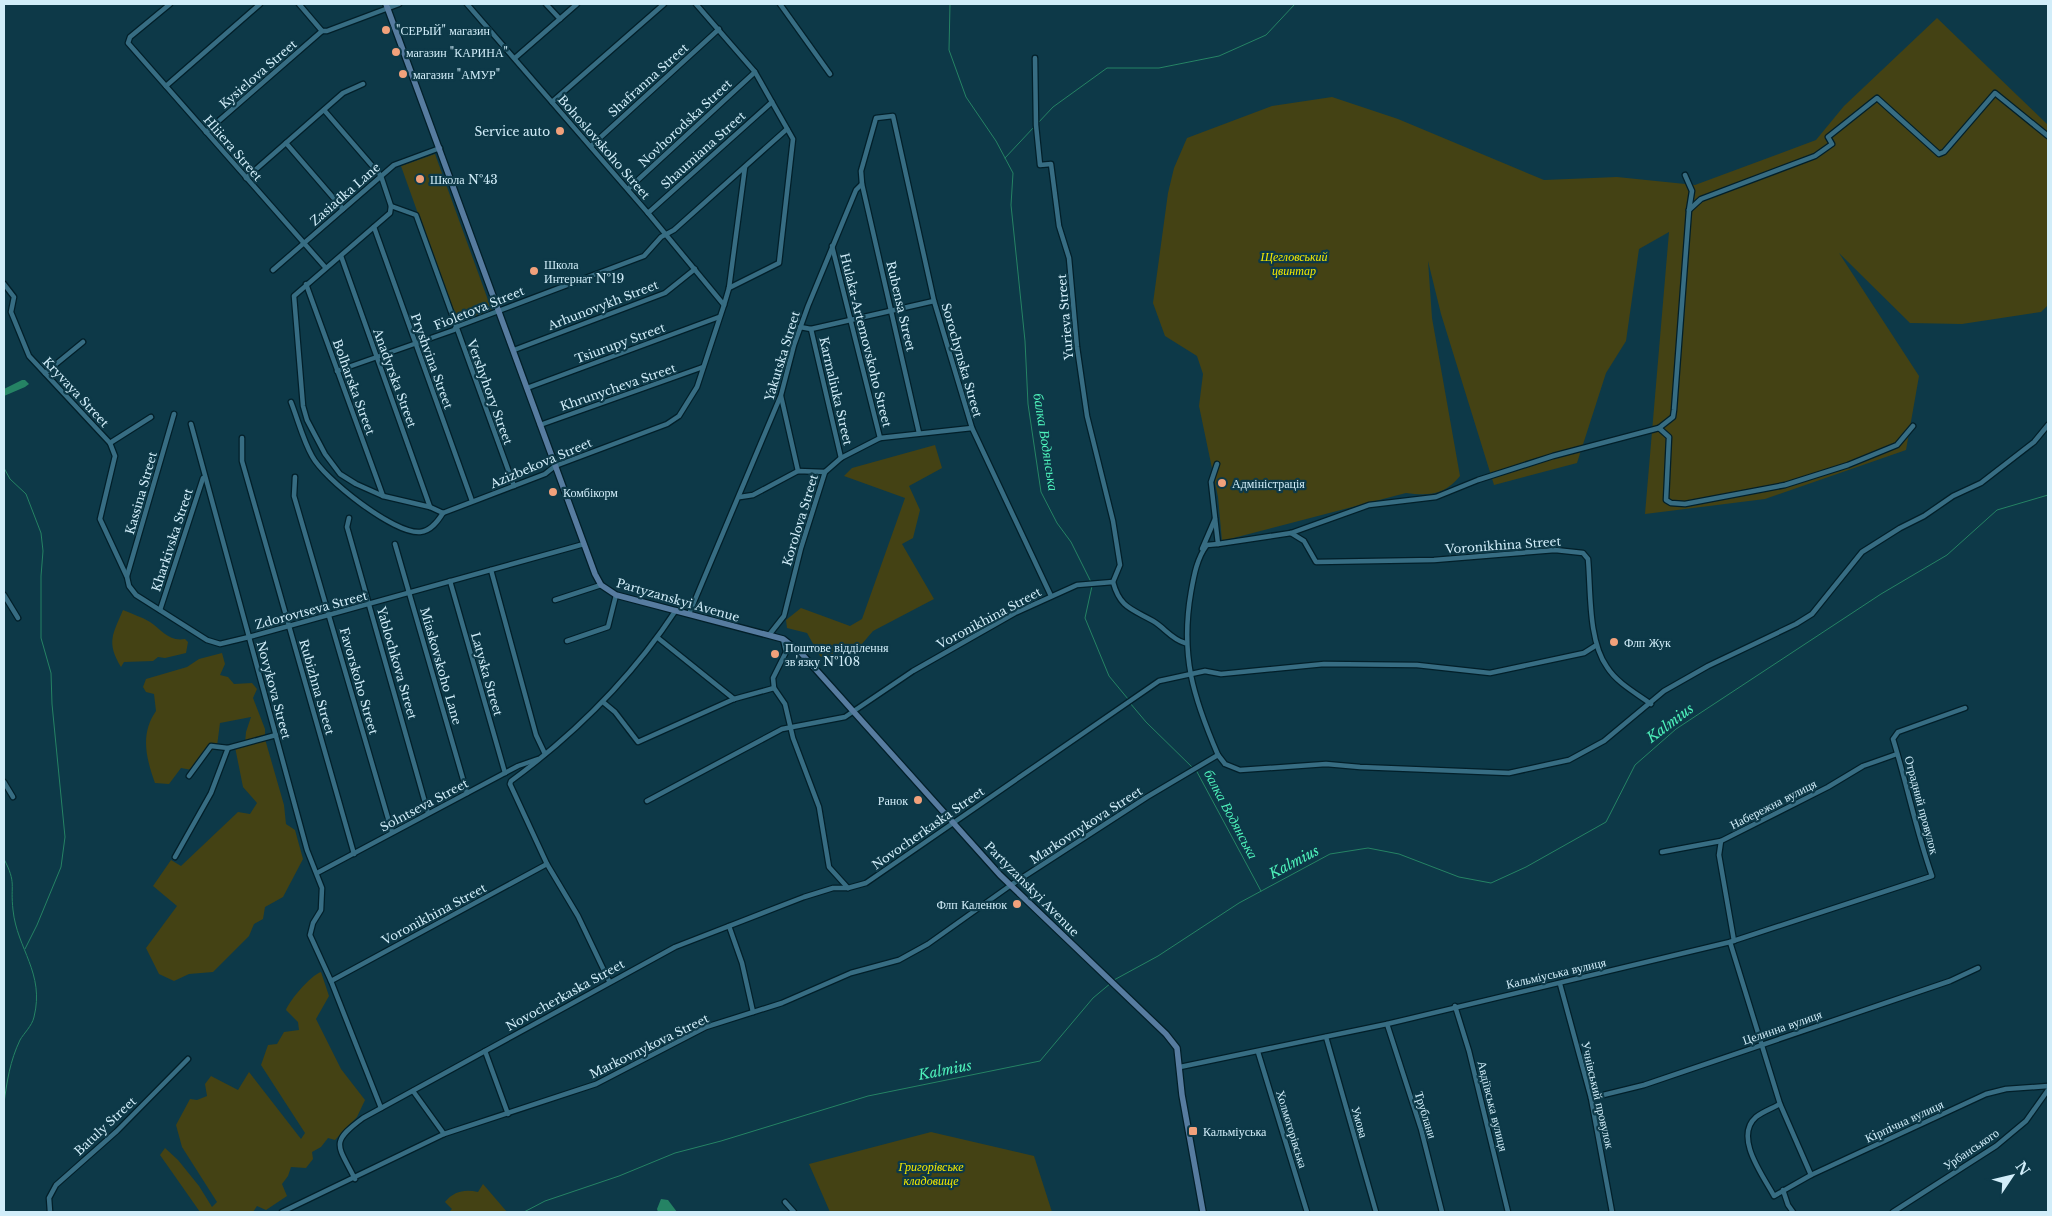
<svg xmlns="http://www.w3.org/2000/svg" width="2052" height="1216" viewBox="0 0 2052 1216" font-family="'Libre Baskerville',serif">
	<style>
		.green { fill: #444214 }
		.water { fill: #258364 }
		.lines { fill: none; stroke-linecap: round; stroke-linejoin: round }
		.stream { stroke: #258364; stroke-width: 1 }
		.street-casing { stroke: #021f29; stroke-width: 7 }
		.secondary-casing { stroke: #021f29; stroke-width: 8 }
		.street { stroke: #376d83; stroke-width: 4.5 }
		.secondary { stroke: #577ca0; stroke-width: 5.5 }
		.poi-dot { fill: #f1a17b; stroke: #0d3948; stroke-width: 2 }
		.labels { text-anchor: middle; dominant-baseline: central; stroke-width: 4.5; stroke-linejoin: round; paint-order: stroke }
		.poi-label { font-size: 12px; fill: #d1edf9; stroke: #0d3948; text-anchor: start }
		.street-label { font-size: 12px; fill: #d1edf9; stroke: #0d3948 }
		.park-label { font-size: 12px; font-style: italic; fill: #f3e900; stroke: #0d3948 }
		.water-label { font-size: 14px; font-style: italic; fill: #4ef2bb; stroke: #0d3948 }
	</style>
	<rect width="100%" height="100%" fill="#0d3948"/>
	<g class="green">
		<path d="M1937,18L2048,125V305L2041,312L1962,324L1910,323L1839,253L1919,376L1906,450L1765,499L1645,514L1669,232L1639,249L1626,341L1606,373L1577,463L1494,485L1441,314L1428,261L1432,318L1460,476C1445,495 1429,496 1406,493L1222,541L1218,497L1199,406L1203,374L1197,356L1165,336L1153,303L1168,193L1174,168L1187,138L1272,106L1332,97L1398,119L1544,180L1617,177L1695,185L1816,140L1844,106Z"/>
		<polygon points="435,154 492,311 457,323 401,166"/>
		<polygon points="935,445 942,468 909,486 920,510 913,538 902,544 934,599 873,631 861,645 829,661 820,656 807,633 787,628 786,620 801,608 850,626 862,619 905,498 844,476 852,468"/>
		<path d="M123,610C132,614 142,617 150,622C162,630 169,642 185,639L188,642L186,653L165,658L158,657L153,661L124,662L121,667C106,642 113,634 123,610Z"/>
		<path d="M222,653L225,664L220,675L228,677L234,684L252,683L257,689L253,698L265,729V739L284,805L286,824L295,830L303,859L283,897L265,907L263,919L254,924L249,936L213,972L189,974L174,981L159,974L146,948L177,906L153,886L171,860L181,866L238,812L250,814L257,803L243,787L235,747L245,743L246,732L251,717L220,723L217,746L192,770L181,768L169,784L155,783C146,758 140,734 156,711L154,694L146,692L143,687L146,679L187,667L199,659Z"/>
		<path d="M321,972L329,996L316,1019L341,1069L365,1100L357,1117L335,1140L328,1138L321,1147L312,1152L313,1159L306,1168L291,1167L288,1176L282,1184L287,1196L266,1210L257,1206L253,1212H200L160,1155L165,1148L178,1160L199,1186L212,1207L217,1202L182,1147L176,1125L190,1099L197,1100L207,1096L205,1084L211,1076L238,1090L249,1072L301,1139L305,1133L261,1065L268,1045L277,1044L284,1032L299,1030L298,1022L286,1010C289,1001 311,975 321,972Z"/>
		<polygon points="931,1132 1034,1156 1052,1212 830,1212 809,1164"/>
		<path d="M483,1184L507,1212H449L452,1209L445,1202C454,1191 465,1189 478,1192Z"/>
	</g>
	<g class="water">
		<polygon points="22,380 25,380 29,384 25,387 4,396 4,389"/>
		<polygon points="661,1199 668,1200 677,1212 658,1212 657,1209"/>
	</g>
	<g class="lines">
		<g class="stream">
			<polyline points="950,4 949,50 966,97 996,141 1013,173 1011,205 1025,341 1028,404 1041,492 1057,523 1071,542 1091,582"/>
			<polyline points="1037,124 1053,107 1107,68 1159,68 1219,56 1266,35 1295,4"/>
			<polyline points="1005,158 1034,127"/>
			<polyline points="4,468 10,479 26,494 41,533 43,551 41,576 41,638 51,673 52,704 65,837 61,867 37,925 25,949"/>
			<polyline points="1092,586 1085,618 1109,676 1128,699"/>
			<polyline points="1130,703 1146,722 1193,768"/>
			<polyline points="1196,770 1261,891"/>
			<path d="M4,859C17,884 10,884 13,910C17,949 45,973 34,1017C32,1026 24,1033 20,1040C10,1061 7,1081 4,1103"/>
			<polyline points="1114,980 1158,956 1239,903 1330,854 1368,848 1399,854 1459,877 1491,883 1526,867 1606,822 1635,765 1676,729 1881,594 1947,555 1997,510 2048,495"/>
			<polyline points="524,1212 545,1201 619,1176 675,1153 721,1141 868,1096 1040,1061 1093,998 1111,983"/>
		</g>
		<defs>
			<g id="street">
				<polyline points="170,4 130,37 128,43 325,267"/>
				<polyline points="299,4 322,31 327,31 399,4"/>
				<polyline points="467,4 648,213 724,305"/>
				<polyline points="546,4 560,19"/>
				<polyline points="696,4 755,72 793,139 779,263 729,288"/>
				<polyline points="780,4 830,74"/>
				<polyline points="515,58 577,4"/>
				<polyline points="1035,58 1036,125 1040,165 1051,164 1059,226 1069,258 1077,347 1087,416 1113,521 1120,565 1113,582"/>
				<polyline points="166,86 260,4"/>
				<polyline points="552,102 664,4"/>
				<polyline points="324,110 381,176 391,206 416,215 514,486"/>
				<polyline points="206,132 322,31"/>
				<polyline points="286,143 343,209"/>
				<polyline points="591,146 719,29"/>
				<polyline points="246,178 343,93 363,84"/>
				<polyline points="862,184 919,433"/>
				<polyline points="628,189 755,72"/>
				<polyline points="391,206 390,213 294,296 303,406 307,420 325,454 340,474 356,484 383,496 430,507 443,513 545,474 555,466 667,424 679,416 697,387 724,305 729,288 745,167"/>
				<polyline points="1689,210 1701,199 1815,156 1832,144 1828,137 1877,98 1939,154 1944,152 1995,93 2048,136"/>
				<polyline points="648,213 772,102"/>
				<polyline points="374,227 472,501"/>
				<polyline points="832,246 880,438"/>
				<polyline points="341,256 430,507"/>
				<polyline points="273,270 394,165 440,148"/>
				<polyline points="4,284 14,297 11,312 29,356 110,443 115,456 100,519 127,577 129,586 136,595 207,640 220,644 249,637 584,544"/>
				<polyline points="306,284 383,496"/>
				<polyline points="800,327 811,329 934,301"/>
				<polyline points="811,329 841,458"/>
				<polyline points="514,350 665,293 695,269"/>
				<polyline points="337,371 454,330 456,327 644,256 661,237 674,230 787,129"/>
				<polyline points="45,373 83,342"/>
				<polyline points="527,388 719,317"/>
				<polyline points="781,396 798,471"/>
				<path d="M291,402C298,420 303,440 312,456C324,479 394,534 420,532C431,531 438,521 443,513"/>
				<polyline points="191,424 307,850 322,888 321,910 313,923 310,935 331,981 381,1108"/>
				<polyline points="540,425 703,367"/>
				<polyline points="1659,428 1673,417 1674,410 1689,210 1692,191 1685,175"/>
				<polyline points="242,438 242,461 354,854"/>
				<polyline points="110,443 151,417"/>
				<path d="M1217,464L1211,482L1218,544L1207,545C1197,558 1194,575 1191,592C1180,655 1193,697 1218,755"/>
				<polyline points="295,477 294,496 392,832"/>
				<polyline points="740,497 753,495 798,471 825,472"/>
				<polyline points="349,518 347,527 428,813"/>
				<path d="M1291,533L1304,541L1316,562L1434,560L1555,550L1583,553L1588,559C1591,592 1588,640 1607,667C1617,683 1636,693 1651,704"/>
				<polyline points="395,544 467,793"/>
				<polyline points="1218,544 1291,533 1369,505 1436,497 1478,480 1553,456 1659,428 1669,437 1666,500 1671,503 1685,504 1785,485 1848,465 1897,445 1913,426"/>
				<polyline points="1202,549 1215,519"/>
				<polyline points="491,570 536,735 545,754"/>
				<polyline points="127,576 174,414"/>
				<polyline points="450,581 505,773"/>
				<polyline points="4,595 18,618"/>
				<polyline points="555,600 601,585"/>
				<polyline points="160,610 203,478"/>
				<polyline points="689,614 781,395 794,345 808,306 856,190 862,184 861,171 876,118 893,116 934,301 972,428 1051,596"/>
				<polyline points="769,635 784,616 801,548 825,472 841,458 880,438 972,428"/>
				<polyline points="658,638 734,699"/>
				<polyline points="783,639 786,652 773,678 774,688 785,704 793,738 819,807 829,867 848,888"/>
				<polyline points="567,641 608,627 616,595"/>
				<polyline points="603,702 615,712 638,742 734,699 774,688"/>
				<polyline points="189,776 211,746 228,748 276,735"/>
				<polyline points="4,782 13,797"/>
				<path d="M647,801L782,729L845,717L913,671L1015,613L1077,585L1113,582C1120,608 1132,609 1153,621C1165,628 1171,639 1185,643"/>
				<polyline points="1662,852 1721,841"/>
				<polyline points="175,857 211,793 228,748"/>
				<polyline points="317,873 518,766 538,759"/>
				<polyline points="729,926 742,963 753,1012"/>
				<polyline points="1734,941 1719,855 1721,841 1828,787 1863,766 1897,754"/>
				<polyline points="1730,942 1780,1104 1811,1175"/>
				<polyline points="331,981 547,864"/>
				<path d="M609,981L578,916L547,864L510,784L511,781C575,734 632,677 676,610"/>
				<polyline points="1560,984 1591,1098 1612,1212"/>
				<polyline points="1455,1006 1469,1051 1508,1212"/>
				<polyline points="1387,1024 1421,1129 1442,1212"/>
				<polyline points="1326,1037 1376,1212"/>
				<polyline points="485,1051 508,1114"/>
				<polyline points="1258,1052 1307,1212"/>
				<path d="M1180,1067L1387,1024L1730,942L1932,876C1916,831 1907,784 1893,739L1898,732L1965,708"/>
				<polyline points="413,1091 444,1134"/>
				<polyline points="1591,1098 1644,1085 1950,981 1978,968"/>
				<path d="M1780,1104C1773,1108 1762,1112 1756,1117C1733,1137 1764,1177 1774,1196L1811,1175L1986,1094L2006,1089L2048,1086"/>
				<path d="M355,1179C338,1145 329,1143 363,1118L675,947L804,897L833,888H848L866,883L1159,681L1205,671L1221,674L1324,664L1417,665L1490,673L1584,653L1595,646"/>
				<polyline points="1783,1190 1788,1205 1793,1212"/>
				<polyline points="785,1202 794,1212"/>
				<polyline points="50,1212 49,1198 56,1185 117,1131 188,1059"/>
				<polyline points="282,1212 444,1134 596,1084 706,1027 782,1003 851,973 899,960 928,944 1011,885 1147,797 1218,755 1225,764 1240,770 1326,764 1360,767 1509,773 1569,760 1604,741 1664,691 1708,666 1796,624 1812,614 1862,552 1900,528 1924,516 1953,496 1981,483 2034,442 2048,425"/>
				<polyline points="1893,1212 1996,1146 2026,1121 2048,1090"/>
			</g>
			<polyline id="secondary" points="386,4 595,574 601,585 616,595 783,639 801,653 1000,875 1166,1034 1177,1048 1182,1095 1203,1212"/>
		</defs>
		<use href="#street" class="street-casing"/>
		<use href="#secondary" class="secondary-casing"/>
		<use href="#street" class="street"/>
		<use href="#secondary" class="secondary"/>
	</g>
	<g class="poi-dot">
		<circle cx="386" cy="30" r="5"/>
		<circle cx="396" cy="52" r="5"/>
		<circle cx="403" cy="74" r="5"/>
		<circle cx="560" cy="131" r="5"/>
		<circle cx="420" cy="179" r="5"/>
		<circle cx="534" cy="271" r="5"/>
		<circle cx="1222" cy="483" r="5"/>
		<circle cx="553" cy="492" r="5"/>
		<circle cx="1614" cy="642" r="5"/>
		<circle cx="775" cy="654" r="5"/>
		<circle cx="918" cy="800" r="5"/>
		<circle cx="1017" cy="904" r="5"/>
		<rect x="1188" y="1126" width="10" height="10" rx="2.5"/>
	</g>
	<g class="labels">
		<g class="poi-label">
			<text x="396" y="30">"СЕРЫЙ" магазин</text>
			<text x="406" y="52">магазин "КАРИНА"</text>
			<text x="413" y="74">магазин "АМУР"</text>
			<text x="550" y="131" text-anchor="end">Service auto</text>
			<text x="430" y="179">Школа №43</text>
			<text x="544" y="264">Школа<tspan x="544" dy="14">Интернат №19</tspan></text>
			<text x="1232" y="483">Адміністрація</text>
			<text x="563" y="492">Комбікорм</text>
			<text x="1624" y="642">Флп Жук</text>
			<text x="785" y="647">Поштове відділення<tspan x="785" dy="14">зв'язку №108</tspan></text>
			<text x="908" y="800" text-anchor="end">Ранок</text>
			<text x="1007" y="904" text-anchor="end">Флп Каленюк</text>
			<text x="1203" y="1131">Кальміуська</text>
		</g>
		<g class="street-label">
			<text transform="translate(258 74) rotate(-41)">Kysielova Street</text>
			<text transform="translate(648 80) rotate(-42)">Shafranna Street</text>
			<text transform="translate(685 123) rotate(-43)">Novhorodska Street</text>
			<text transform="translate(604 147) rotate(49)">Bohoslovskoho Street</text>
			<text transform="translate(233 148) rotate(49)">Hliiera Street</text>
			<text transform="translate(703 150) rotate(-42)">Shaumiana Street</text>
			<text transform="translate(345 194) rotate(-41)">Zasiadka Lane</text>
			<text transform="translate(603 305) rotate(-21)">Arhunovykh Street</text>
			<text transform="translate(901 306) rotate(77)">Rubensa Street</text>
			<text transform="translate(479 308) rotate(-22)">Fioletova Street</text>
			<text transform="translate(1065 317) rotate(-95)">Yurieva Street</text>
			<text transform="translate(866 340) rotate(76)">Hulaka-Artemovskoho Street</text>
			<text transform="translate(620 343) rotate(-20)">Tsiurupy Street</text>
			<text transform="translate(782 356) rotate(-73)">Yakutska Street</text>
			<text transform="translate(962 360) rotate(74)">Sorochynska Street</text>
			<text transform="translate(432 361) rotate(70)">Pryshvina Street</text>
			<text transform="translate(395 378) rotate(70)">Anadyrska Street</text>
			<text transform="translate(354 387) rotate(70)">Bolharska Street</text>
			<text transform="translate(618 387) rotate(-19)">Khrunycheva Street</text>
			<text transform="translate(836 391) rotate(77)">Karmaliuka Street</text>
			<text transform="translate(76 392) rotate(47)">Kryvaya Street</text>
			<text transform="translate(490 392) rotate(70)">Vershyhory Street</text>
			<text transform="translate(541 463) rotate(-23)">Azizbekova Street</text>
			<text transform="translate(141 493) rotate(-74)">Kassina Street</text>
			<text transform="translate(800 520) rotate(-73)">Korolova Street</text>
			<text transform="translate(172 540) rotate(-72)">Kharkivska Street</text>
			<text transform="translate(1503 545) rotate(-4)">Voronikhina Street</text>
			<text transform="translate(678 600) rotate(16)">Partyzanskyi Avenue</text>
			<text transform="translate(311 610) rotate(-15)">Zdorovtseva Street</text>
			<text transform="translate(989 618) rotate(-28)">Voronikhina Street</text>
			<text transform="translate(397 663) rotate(74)">Yablochkova Street</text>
			<text transform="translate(441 666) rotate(74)">Miaskovskoho Lane</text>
			<text transform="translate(487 674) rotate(74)">Latyska Street</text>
			<text transform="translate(359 681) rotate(74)">Favorskoho Street</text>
			<text transform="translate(317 687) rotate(74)">Rubizhna Street</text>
			<text transform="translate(274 690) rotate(75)">Novykova Street</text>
			<text transform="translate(1773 804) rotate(-27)">Набережна вулиця</text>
			<text transform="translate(424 805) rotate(-28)">Solntseva Street</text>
			<text transform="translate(1922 805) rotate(75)">Отрадний провулок</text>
			<text transform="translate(1086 825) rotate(-33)">Markovnykova Street</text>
			<text transform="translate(928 828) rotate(-35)">Novocherkaska Street</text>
			<text transform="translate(1032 889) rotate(45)">Partyzanskyi Avenue</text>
			<text transform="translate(434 914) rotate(-28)">Voronikhina Street</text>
			<text transform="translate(1556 973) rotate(-13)">Кальміуська вулиця</text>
			<text transform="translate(565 995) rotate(-29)">Novocherkaska Street</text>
			<text transform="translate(1782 1027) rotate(-19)">Целинна вулиця</text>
			<text transform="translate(649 1046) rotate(-26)">Markovnykova Street</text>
			<text transform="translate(1598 1095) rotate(77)">Учнівський провулок</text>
			<text transform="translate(1493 1106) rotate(76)">Авдіївська вулиця</text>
			<text transform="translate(1426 1115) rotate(73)">Трублани</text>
			<text transform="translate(1904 1121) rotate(-25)">Кiрпiчна вулиця</text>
			<text transform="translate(1360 1122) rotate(74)">Умова</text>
			<text transform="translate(105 1126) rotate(-43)">Batuly Street</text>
			<text transform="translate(1292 1129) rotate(73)">Холмогорівська</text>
			<text transform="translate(1971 1149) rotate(-34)">Урбанського</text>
		</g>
		<g class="park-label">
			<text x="1294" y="256">Щегловський<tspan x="1294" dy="14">цвинтар</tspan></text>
			<text x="931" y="1166">Григорівське<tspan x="931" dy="14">кладовище</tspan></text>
		</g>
		<g class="water-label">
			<text transform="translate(1046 442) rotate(81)">балка Водянська</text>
			<text transform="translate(1670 723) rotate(-37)">Kalmius</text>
			<text transform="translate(1231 814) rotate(62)">балка Водянська</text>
			<text transform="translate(1294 862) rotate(-28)">Kalmius</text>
			<text transform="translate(945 1070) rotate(-11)">Kalmius</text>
		</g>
	</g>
	<rect width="2052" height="1216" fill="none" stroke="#d1edf9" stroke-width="10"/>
	<g transform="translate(2012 1176) rotate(55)" stroke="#0d3948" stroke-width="4" paint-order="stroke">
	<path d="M0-4L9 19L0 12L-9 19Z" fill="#d1edf9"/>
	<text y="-8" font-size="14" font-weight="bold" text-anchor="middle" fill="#d1edf9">N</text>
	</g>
</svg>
